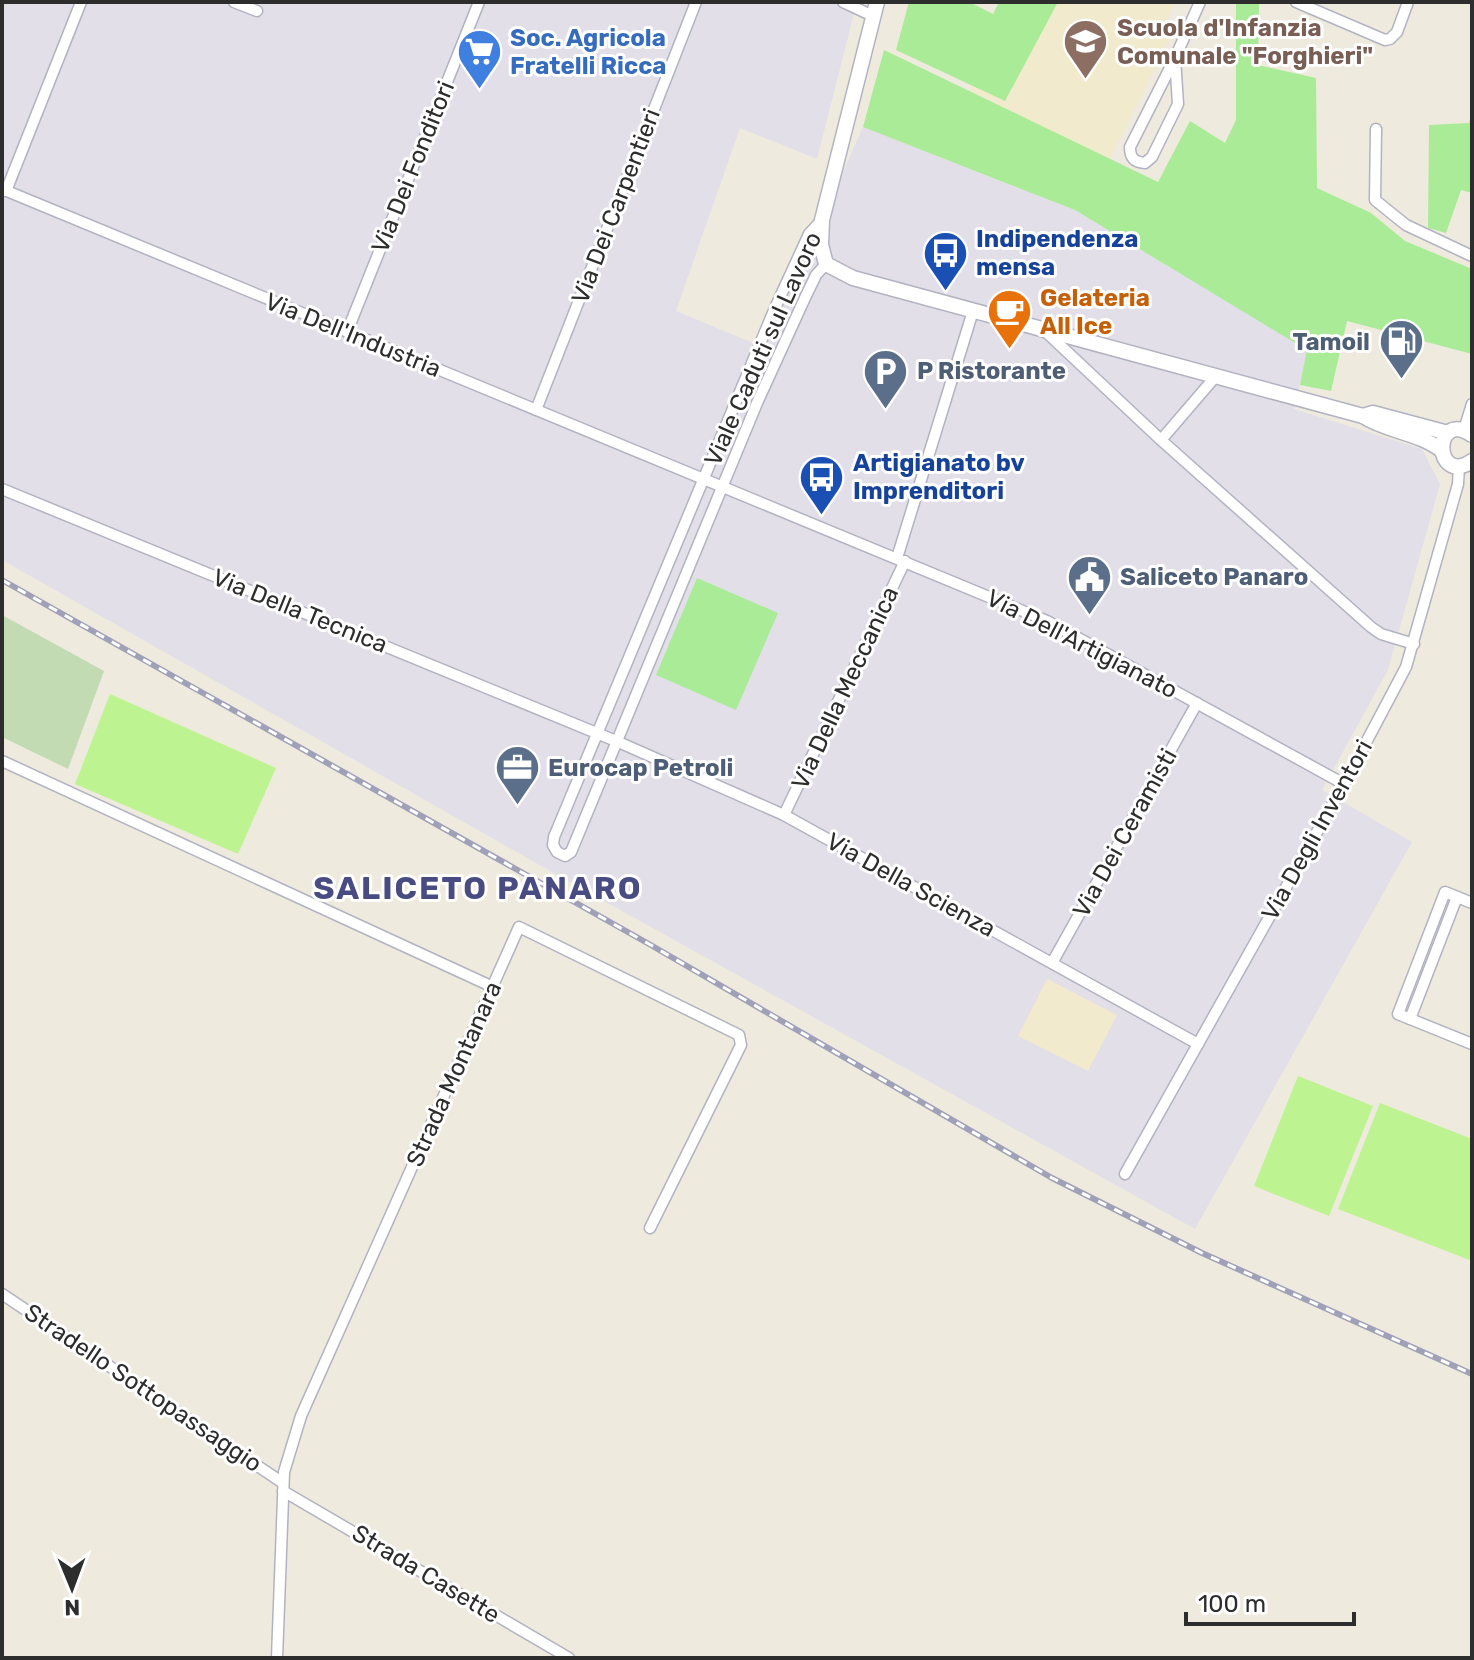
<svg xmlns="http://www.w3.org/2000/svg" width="1474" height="1660" viewBox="0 0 1474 1660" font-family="Rubik,sans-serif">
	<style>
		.industrial { fill: #e2dfe8 }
		.education { fill: #f2eacc }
		.green { fill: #a9eb96 }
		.cemetery { fill: #c2dbb3 }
		.pitch { fill: #bef391 }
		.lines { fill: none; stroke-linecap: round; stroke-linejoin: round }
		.street-casing { stroke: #b2b3c2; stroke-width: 13 }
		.secondary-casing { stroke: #b2b3c2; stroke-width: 17 }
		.street { stroke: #fff; stroke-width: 10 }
		.secondary { stroke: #fff; stroke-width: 14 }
		.rail-casing { stroke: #a0a1b9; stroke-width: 6 }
		.rail { stroke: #fff; stroke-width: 3; stroke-dasharray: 9; stroke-linecap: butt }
		.labels { text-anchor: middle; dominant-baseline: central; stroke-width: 6; stroke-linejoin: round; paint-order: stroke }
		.education-label { font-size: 24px; font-weight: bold; fill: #785e54; stroke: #fff; text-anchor: start }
		.shop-label { font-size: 24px; font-weight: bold; fill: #366cbe; stroke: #fff; text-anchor: start }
		.street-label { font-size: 24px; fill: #2d2d2d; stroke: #fff }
		.transit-label { font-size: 24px; font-weight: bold; fill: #164399; stroke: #fff; text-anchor: start }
		.food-label { font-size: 24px; font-weight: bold; fill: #c56008; stroke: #fff; text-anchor: start }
		.service-label { font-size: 24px; font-weight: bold; fill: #4e5e75; stroke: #fff; text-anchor: start }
		.district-label { font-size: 32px; font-weight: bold; letter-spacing: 2px; fill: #484c83; stroke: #fff }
	</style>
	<rect width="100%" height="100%" fill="#efeade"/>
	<polygon class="industrial" points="2,2 857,2 817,159 740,128 676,311 765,348 863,127 1075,210 1308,350 1294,409 1422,449 1440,484 1388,670 1322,790 1412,842 1195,1229 566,880 2,560"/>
	<g class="education">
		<polygon points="1015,2 1176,2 1163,26 1173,32 1109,159 970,91"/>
		<polygon points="1047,979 1117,1015 1088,1071 1018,1036"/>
	</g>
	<g class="green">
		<polygon points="909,2 969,2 993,14 999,2 1058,2 1005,101 896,50"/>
		<polygon points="1236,2 1259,2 1258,65 1316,78 1317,188 1371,213 1405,241 1472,269 1472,354 1347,321 1331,391 1300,385 1307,350 1075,210 863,127 884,50 1158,182 1190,121 1225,143 1236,120"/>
		<polygon points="1472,109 1472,193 1461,190 1446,233 1428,228 1429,125 1469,123"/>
		<polygon points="697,578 778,613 736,710 656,675"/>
	</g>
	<polygon class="cemetery" points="2,615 104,671 68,769 2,737"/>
	<g class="pitch">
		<polygon points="110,694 276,768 238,854 75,784"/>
		<polygon points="1298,1076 1373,1106 1329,1216 1254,1186"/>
		<polygon points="1380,1103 1472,1139 1472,1261 1338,1209"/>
	</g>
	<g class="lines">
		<defs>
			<g id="street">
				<polyline points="234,2 257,11"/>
				<polyline points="843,2 873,16"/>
				<polyline points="1296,2 1385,40 1390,39 1397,32 1408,2"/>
				<path d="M1175,58L1178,104L1152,157L1145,163C1134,162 1130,158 1130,147L1175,58L1200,2"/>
				<polyline points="1376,129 1375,200 1406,225 1472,256"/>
				<polyline points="2,189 1047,621 1344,784"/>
				<polyline points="6,191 81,2"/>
				<polyline points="822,220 809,234 775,308 554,837 553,845 557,852 565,856 571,852 757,403 804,300 816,275 826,264"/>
				<polyline points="347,332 479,2"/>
				<polyline points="1046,332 1161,440 1371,627 1381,634 1414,644"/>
				<polyline points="536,410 696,2"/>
				<polyline points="1464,430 1472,404"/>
				<polyline points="1161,440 1216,376"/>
				<polyline points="2,489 616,741 784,815 1198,1044"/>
				<polyline points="897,558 973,311"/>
				<polyline points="2,761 493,987"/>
				<polyline points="784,815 905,561"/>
				<polyline points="1472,903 1445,892 1398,1014 1472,1044"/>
				<polyline points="1052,963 1197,703"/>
				<polyline points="1410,1019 1457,897"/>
				<polyline points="1125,1174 1344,784 1406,667 1458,484 1459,466"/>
				<polyline points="2,1294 283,1483"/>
				<polyline points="283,1491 569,1658"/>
				<polyline points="277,1658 284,1472 301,1416 519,927 739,1035 741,1045 650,1228"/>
			</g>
			<g id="secondary">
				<path d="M877,2L822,220L821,245L826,264L853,278L1363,416C1387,432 1418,432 1441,450"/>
				<polyline points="1363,416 1373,413 1448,433"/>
				<path d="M1472,435C1432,408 1433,487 1472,461"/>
			</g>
		</defs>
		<use href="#street" class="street-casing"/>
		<use href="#secondary" class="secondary-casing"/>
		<use href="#street" class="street"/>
		<use href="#secondary" class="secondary"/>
		<defs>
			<polyline id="rail" points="2,580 649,944 1052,1178 1202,1253 1472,1374"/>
		</defs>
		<use href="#rail" class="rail-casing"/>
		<use href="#rail" class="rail"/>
	</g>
	<defs>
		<symbol id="school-pin" viewBox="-11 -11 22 30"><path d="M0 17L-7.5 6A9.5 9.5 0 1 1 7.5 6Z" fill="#8d6e63" stroke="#fff"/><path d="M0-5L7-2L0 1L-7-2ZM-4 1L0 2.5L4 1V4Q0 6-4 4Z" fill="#fff"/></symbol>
		<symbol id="supermarket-pin" viewBox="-11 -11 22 30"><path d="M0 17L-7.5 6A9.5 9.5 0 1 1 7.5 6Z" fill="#3f7fe0" stroke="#fff"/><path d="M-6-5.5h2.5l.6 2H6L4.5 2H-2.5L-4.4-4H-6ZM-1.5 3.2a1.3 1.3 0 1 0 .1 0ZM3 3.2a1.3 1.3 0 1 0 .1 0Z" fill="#fff"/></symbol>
		<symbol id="bus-pin" viewBox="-11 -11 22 30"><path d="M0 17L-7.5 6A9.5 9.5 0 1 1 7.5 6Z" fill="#1a4fb4" stroke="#fff"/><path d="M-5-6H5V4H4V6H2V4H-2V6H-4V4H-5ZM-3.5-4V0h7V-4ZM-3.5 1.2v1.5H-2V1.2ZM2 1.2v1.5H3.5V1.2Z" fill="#fff"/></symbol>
		<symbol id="cafe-pin" viewBox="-11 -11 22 30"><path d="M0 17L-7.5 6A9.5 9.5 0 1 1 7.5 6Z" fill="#e8710a" stroke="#fff"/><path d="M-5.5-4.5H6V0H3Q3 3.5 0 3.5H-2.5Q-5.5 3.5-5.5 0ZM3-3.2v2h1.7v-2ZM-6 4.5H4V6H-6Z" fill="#fff"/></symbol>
		<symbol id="fuel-pin" viewBox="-11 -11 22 30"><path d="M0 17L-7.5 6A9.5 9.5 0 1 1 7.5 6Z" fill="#5c6f8a" stroke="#fff"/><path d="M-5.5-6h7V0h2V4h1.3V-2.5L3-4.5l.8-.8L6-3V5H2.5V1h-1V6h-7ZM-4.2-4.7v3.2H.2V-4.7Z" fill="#fff"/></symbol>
		<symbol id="parking-pin" viewBox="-11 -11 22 30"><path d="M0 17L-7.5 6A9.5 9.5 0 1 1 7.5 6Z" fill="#5c6f8a" stroke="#fff"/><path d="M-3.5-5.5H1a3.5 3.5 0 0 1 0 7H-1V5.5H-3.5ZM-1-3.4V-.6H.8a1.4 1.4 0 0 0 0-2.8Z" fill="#fff"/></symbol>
		<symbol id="civic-pin" viewBox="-11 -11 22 30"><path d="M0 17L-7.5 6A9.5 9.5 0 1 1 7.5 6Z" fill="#5c6f8a" stroke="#fff"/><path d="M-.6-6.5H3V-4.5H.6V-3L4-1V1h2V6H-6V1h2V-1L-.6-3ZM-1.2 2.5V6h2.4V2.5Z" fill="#fff"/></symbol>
		<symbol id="office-pin" viewBox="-11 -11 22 30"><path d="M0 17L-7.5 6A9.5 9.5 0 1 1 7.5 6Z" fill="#5c6f8a" stroke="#fff"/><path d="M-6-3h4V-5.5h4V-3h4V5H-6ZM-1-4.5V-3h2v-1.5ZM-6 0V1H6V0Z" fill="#fff"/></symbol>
	</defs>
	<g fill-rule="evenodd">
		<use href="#school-pin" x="1060" y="16" width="51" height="69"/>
		<use href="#supermarket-pin" x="454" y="26" width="51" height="69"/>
		<use href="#bus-pin" x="920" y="228" width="51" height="69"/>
		<use href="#cafe-pin" x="984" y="286" width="51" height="69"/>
		<use href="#fuel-pin" x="1376" y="316" width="51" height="69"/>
		<use href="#parking-pin" x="860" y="346" width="51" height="69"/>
		<use href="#bus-pin" x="796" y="452" width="51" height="69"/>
		<use href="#civic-pin" x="1064" y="552" width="51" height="69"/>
		<use href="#office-pin" x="492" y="742" width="51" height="69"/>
	</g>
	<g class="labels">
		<g class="education-label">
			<text x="1117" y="28">Scuola d'Infanzia<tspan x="1117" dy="28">Comunale "Forghieri"</tspan></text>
		</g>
		<g class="shop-label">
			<text x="510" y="38">Soc. Agricola<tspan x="510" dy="28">Fratelli Ricca</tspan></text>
		</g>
		<g class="street-label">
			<text transform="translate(413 167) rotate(-68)">Via Dei Fonditori</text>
			<text transform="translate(616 206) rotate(-69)">Via Dei Carpentieri</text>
			<text transform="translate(353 335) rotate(22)">Via Dell'Industria</text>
			<text transform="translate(763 349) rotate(-66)">Viale Caduti sul Lavoro</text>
			<text transform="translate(300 611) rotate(22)">Via Della Tecnica</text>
			<text transform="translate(1082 644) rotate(27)">Via Dell'Artigianato</text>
			<text transform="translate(845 688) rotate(-65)">Via Della Meccanica</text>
			<text transform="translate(1317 830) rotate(-61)">Via Degli Inventori</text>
			<text transform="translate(1125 833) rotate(-61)">Via Dei Ceramisti</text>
			<text transform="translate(911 885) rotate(29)">Via Della Scienza</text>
			<text transform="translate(454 1074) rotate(-66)">Strada Montanara</text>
			<text transform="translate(143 1388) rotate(34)">Stradello Sottopassaggio</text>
			<text transform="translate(426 1574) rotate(31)">Strada Casette</text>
		</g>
		<g class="transit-label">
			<text x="976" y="239">Indipendenza<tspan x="976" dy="28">mensa</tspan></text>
			<text x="853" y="463">Artigianato bv<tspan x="853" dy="28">Imprenditori</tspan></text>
		</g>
		<g class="food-label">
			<text x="1040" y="298">Gelateria<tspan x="1040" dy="28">All Ice</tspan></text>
		</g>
		<g class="service-label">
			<text x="1370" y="342" text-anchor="end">Tamoil</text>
			<text x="917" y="371">P Ristorante</text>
			<text x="1120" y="577">Saliceto Panaro</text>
			<text x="548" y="768">Eurocap Petroli</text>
		</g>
		<g class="district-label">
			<text x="478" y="888">SALICETO PANARO</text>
		</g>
	</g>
	<rect width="1474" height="1660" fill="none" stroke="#2d2d2d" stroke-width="8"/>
	<g transform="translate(72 1588) rotate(179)" stroke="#ffffff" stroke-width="6" paint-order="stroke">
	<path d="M0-6L14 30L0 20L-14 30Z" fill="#2d2d2d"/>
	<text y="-12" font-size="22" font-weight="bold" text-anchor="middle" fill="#2d2d2d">N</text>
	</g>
	<path d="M1186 1612v12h168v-12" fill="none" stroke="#2d2d2d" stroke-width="4"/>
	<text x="1198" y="1612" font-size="24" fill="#2d2d2d" stroke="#ffffff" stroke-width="6" paint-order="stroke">100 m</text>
</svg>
